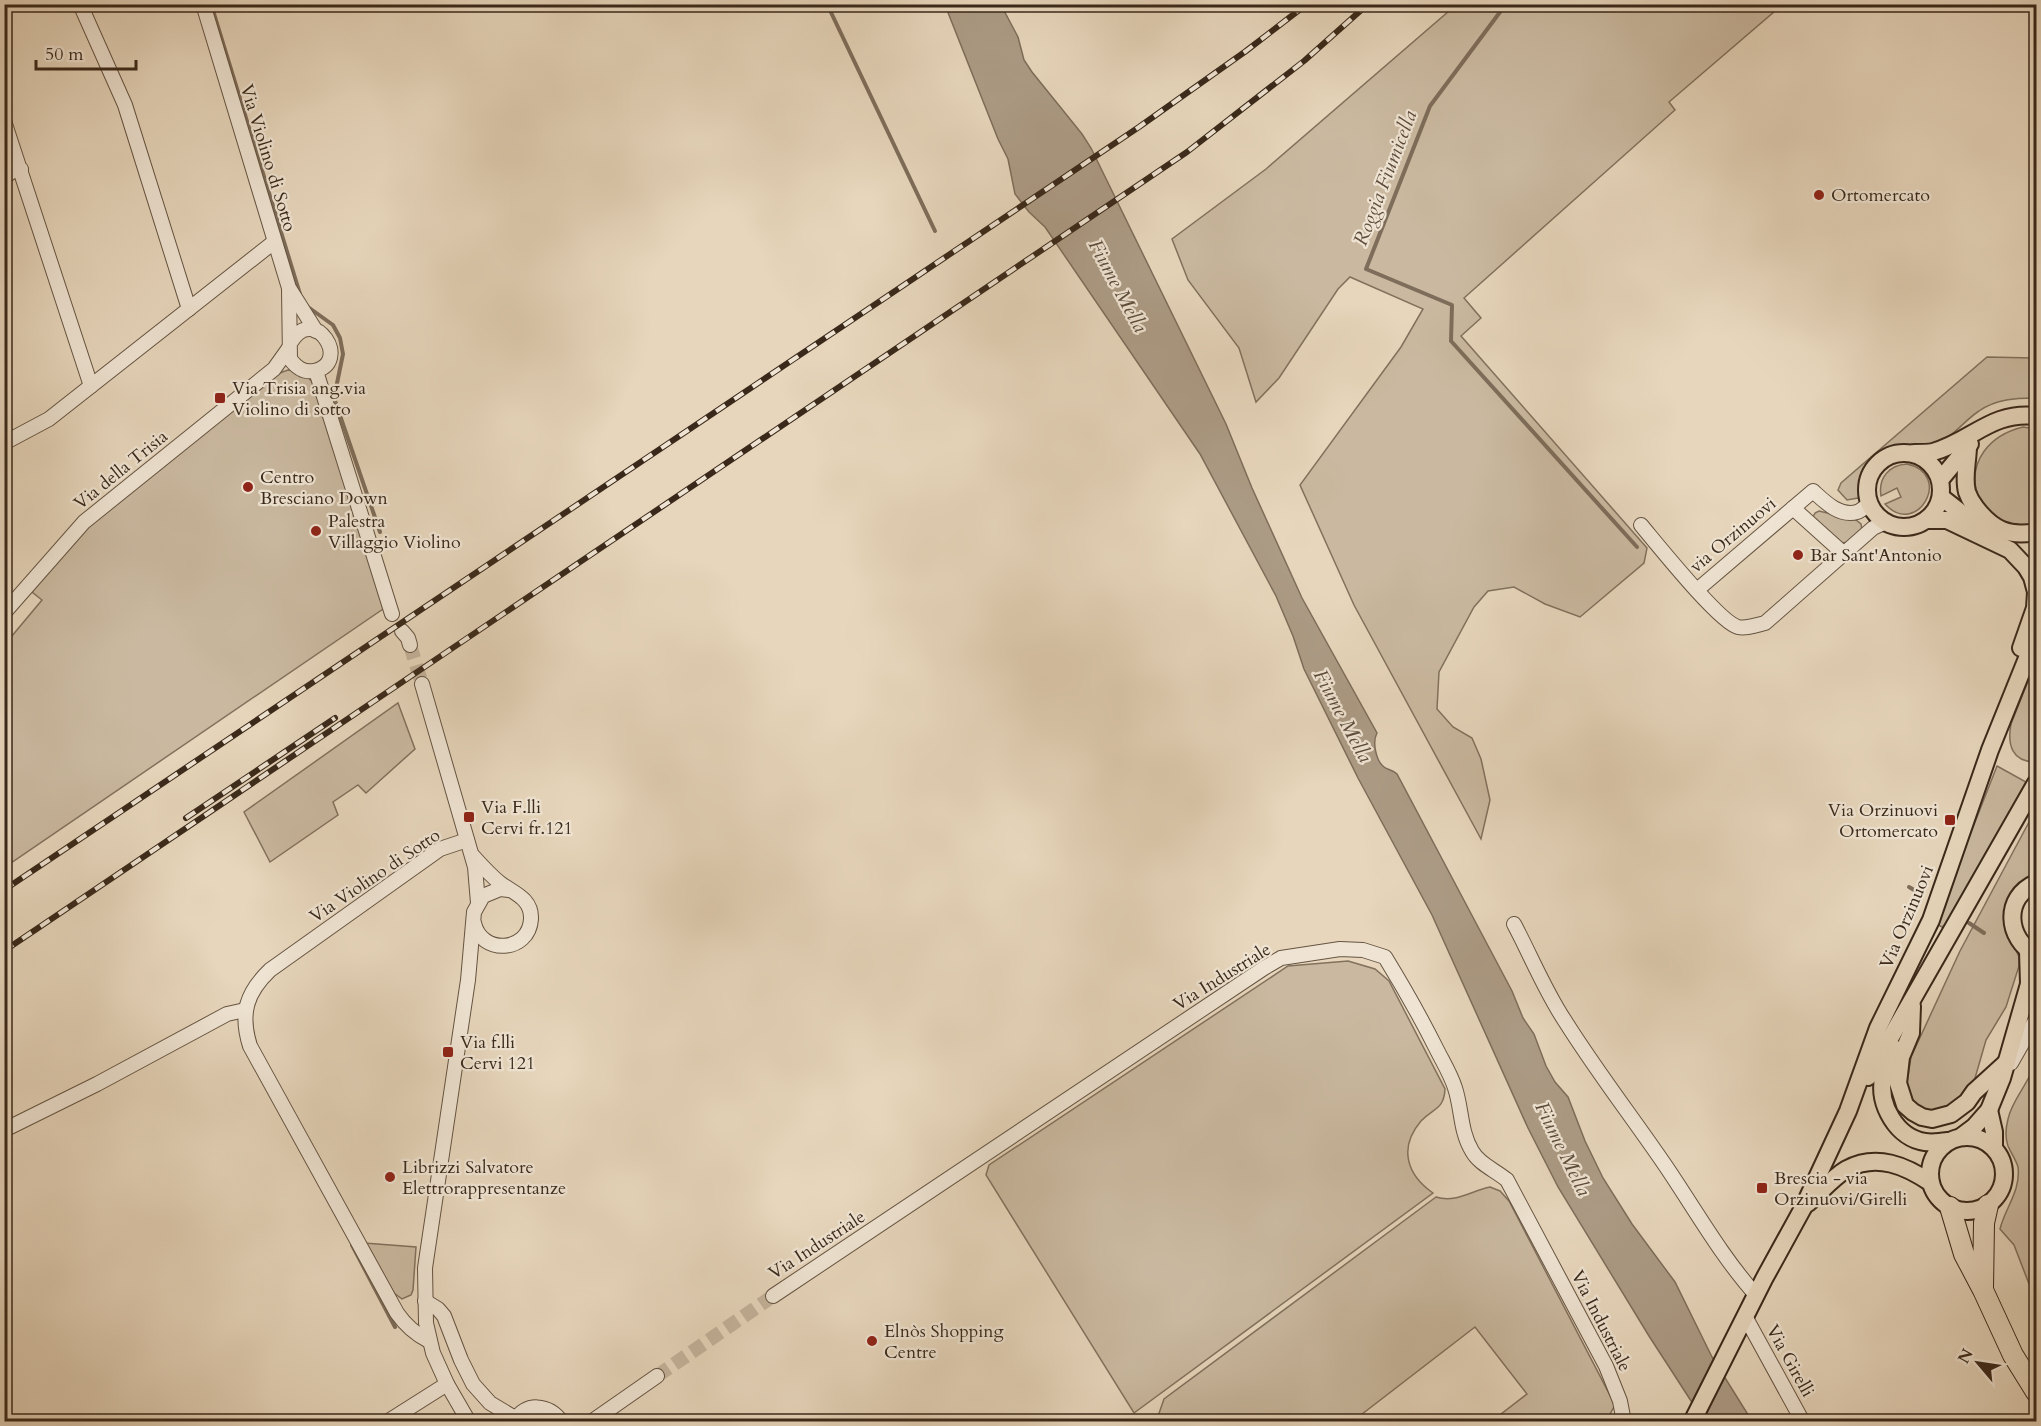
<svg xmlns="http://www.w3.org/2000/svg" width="2041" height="1426" viewBox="0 0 2041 1426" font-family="Cardo,serif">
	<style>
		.green { fill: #cab9a0; stroke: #82715d; stroke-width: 1.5 }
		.water { fill: #ac9b85; stroke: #7e6d5a; stroke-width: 1.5 }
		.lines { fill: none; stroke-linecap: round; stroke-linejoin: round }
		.stream { stroke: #7e6d5a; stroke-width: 4 }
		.minor-tunnel { stroke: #c4b39c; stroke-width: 14; stroke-dasharray: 14 7; stroke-linecap: butt }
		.minor-casing { stroke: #655442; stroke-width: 16 }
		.major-casing { stroke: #3a291a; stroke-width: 20 }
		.highway-casing { stroke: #3a291a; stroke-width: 22 }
		.minor { stroke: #efe4d3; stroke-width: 14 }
		.major { stroke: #e7d6bc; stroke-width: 16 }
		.highway { stroke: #e7d6bc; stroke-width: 20 }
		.rail-casing { stroke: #3a291a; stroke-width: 6 }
		.rail { stroke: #efe4d3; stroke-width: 4; stroke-dasharray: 11; stroke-linecap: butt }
		.poi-dot { fill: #8f2418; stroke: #efe4d3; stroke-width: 2 }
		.labels { text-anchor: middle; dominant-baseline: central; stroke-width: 4.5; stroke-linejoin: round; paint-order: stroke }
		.street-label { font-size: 18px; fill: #3a291a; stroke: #efe4d3 }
		.poi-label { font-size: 18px; fill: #3a291a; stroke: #efe4d3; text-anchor: start }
		.water-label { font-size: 20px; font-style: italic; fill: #5c4b3a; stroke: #efe4d3 }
	</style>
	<rect width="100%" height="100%" fill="#e7d6bc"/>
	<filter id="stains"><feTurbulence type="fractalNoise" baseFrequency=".00333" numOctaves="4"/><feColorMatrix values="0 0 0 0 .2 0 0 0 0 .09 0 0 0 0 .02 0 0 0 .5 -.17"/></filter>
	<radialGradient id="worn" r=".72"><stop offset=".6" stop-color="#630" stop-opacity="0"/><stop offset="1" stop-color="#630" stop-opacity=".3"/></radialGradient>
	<g class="green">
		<polygon points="1456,5 1782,5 1669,102 1675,110 1464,298 1481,318 1461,336 1647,548 1644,563 1580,617 1545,604 1514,587 1488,591 1474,607 1439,672 1437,709 1453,727 1472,738 1481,759 1490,800 1481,839 1354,605 1300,485 1401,347 1423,309 1350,277 1338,289 1279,378 1256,402 1239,348 1188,280 1172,239 1266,169"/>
		<path d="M1987,357L2036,358V398C2016,398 1996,399 1979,411C1962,422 1951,441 1930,445C1924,446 1917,444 1911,445C1898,446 1883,451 1874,460C1863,472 1865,486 1858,498L1847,500L1838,490L1841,483Z"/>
		<path d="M288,370C300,371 307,375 315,385L386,607L5,867L4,642L6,643L42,600L32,592L58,557L88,526L277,374Z"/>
		<path d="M2023,427L2036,429V527C1965,533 1950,445 2023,427Z"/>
		<path d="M1907,464C1954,474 1917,539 1885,504L1901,497L1897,488L1881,496C1878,478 1889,465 1907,464Z"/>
		<path d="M1819,511L1856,520L1861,524L1862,530C1854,539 1850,544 1837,543L1813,517L1815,513Z"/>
		<path d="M2036,661V762C2012,762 2007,745 2011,724Z"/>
		<polygon points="398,703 415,749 366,793 358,785 333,802 338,815 270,862 244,812"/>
		<polygon points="1997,766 2026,782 1946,924 1942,927 1937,924 1937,919"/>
		<polygon points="2036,809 2036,879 2005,915 2005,927 2019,957 2019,966 2006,1007 1986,1040 1971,1092 1939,1115 1915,1106 1907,1083 1911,1057 1960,951"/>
		<path d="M1348,961L1375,969L1389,981L1445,1089C1444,1110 1433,1108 1421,1121C1398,1148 1407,1175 1433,1193L1134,1413L986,1175L989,1165L1288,966Z"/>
		<path d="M2036,1055V1302L2014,1245L2000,1229C2005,1208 2021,1191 2018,1167C2016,1160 2011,1153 2008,1146C2005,1138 2006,1127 2008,1119C2011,1104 2022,1091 2029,1077C2032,1070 2034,1063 2036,1055Z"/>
		<path d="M1490,1187L1500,1191L1509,1201L1615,1405L1606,1421H1492L1527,1394L1475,1327L1353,1421L1156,1422L1164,1399L1436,1197C1456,1203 1471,1191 1490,1187Z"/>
		<polygon points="364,1243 416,1247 413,1290 411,1295 402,1299 394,1293"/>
	</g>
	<path class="water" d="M945,5H1001L1018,37L1024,60L1032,72L1082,134L1091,148L1226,424L1252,488L1302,598L1377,733C1372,742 1376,761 1384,767C1388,770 1393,770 1397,774L1512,991L1523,1018L1534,1034L1546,1066L1555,1082L1568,1097L1585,1141L1603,1178L1632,1224L1675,1282L1712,1357L1752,1421H1704L1649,1336L1558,1187L1528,1128L1432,915L1358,778L1304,669L1293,636L1276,596L1200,454L1045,227L1029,212L1015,194L1008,159L998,139Z"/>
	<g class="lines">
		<g class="stream">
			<polyline points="211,4 300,294"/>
			<polyline points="827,4 935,231"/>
			<polyline points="1506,4 1430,106 1366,269 1452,305 1451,341 1637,547"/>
			<polyline points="308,307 333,325 340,338 343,354 334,398 380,532"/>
			<polyline points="1909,887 1921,894"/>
			<polyline points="1969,923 1984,933"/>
			<polyline points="352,1245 395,1327"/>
		</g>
		<g class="minor-tunnel">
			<polyline points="410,645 422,684"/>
			<polyline points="657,1376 773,1296"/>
		</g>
		<defs>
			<g id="minor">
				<polyline points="80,4 125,105 189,309"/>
				<polyline points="203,4 289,288 316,331"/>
				<polyline points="4,121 91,386"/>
				<polyline points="4,177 13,171 21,169"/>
				<path d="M289,290L290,359C296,367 303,373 314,371C353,363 314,303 291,342"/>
				<polyline points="316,371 392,614"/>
				<polyline points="4,443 49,419 274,242"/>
				<polyline points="1793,508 1843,553"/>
				<path d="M1641,525C1657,544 1719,622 1738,627C1747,629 1756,625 1765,623L1873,528L1886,522"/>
				<path d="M1697,590L1813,491C1824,501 1839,517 1857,512C1861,511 1866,506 1870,503"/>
				<polyline points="4,613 84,522 274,369 289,348"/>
				<polyline points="402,631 408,638 410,645"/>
				<polyline points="422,684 475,867 478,903"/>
				<path d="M473,856C482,866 490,875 500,883C513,893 532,898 531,919C529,953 481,955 474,923"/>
				<path d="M1514,924C1531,956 1545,991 1565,1021C1597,1072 1633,1118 1667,1168C1696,1211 1722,1257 1756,1295"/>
				<polyline points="2011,1063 2036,1019"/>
				<polyline points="4,1130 97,1084 227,1014 245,1010"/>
				<path d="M773,1296L1264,968L1281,958L1340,949L1363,950L1385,957C1404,988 1421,1018 1437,1050C1443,1062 1451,1075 1455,1088C1462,1109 1460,1131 1472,1151C1479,1164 1495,1170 1507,1180L1606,1366L1620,1401L1624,1422"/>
				<polyline points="425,1301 438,1309 444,1316 461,1360 473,1384 490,1403 515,1418"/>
				<polyline points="1746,1318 1803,1422"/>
				<path d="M429,1341C415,1334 406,1326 397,1313L250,1046C240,1014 246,993 270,970L440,849L467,840"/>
				<polyline points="387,1422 447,1384"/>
				<polyline points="469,1422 447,1384 433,1353 426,1323 425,1268 468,980 474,912 483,896 500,889 509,890"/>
				<path d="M514,1422C525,1401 549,1404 562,1422"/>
				<polyline points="591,1422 657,1376"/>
			</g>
			<g id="major">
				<path d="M1968,446C1968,461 1963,477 1967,492C1969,498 1972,503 1976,508C1993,530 2009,537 2036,532"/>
				<circle cx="1904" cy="490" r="37"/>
				<path d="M1914,453C1920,453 1927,453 1933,452C1972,441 1991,411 2036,416"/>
				<polyline points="1940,480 1970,444"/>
				<polyline points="1941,497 1964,515 1989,524"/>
				<polyline points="1926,520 1947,520 2010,550 2026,567 2032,577 2036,592 2035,608 2021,648"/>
				<path d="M2036,955C2006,939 2003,897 2036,883"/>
				<polyline points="1912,1006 1911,1033 1901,1057 1898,1083 1905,1105 1913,1112 1922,1117 1932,1119 1951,1114 1967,1102 1974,1092 2007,1062"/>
				<path d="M1896,1049C1892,1058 1885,1068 1883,1078C1878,1105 1897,1138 1925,1142C1932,1143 1941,1142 1948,1141"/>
				<polyline points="1868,1077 2036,783"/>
				<polyline points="1989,1110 1994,1132 1994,1147"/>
				<polyline points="1962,1136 1974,1127 1989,1110 2002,1078 2029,984 2028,951"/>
				<circle cx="1967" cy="1174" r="37"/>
				<path d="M1808,1203C1820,1193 1833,1177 1847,1169C1877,1153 1906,1166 1931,1183"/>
				<polyline points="1692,1422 1764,1279 1803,1208 1848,1111 1878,1028 1931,920 1990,750 2036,636"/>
			</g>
			<g id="highway">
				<polyline points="1950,1207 1964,1254 1983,1290 2013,1355 2036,1392"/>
				<polyline points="1983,1288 1984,1223 1988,1205"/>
			</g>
		</defs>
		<use href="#minor" class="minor-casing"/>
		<use href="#major" class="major-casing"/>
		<use href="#highway" class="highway-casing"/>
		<use href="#minor" class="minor"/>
		<use href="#major" class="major"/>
		<use href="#highway" class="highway"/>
		<defs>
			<g id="rail">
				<polyline points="186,818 335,718"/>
				<polyline points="4,890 1139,127 1246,51 1307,4"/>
				<polyline points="4,951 1187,152 1304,61 1368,4"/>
			</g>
		</defs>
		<use href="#rail" class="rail-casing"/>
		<use href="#rail" class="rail"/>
	</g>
	<g class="poi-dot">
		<circle cx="1819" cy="195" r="6"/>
		<rect x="214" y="392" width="12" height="12" rx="3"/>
		<circle cx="248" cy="487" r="6"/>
		<circle cx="316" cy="531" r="6"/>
		<circle cx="1798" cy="555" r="6"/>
		<rect x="463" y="811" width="12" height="12" rx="3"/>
		<rect x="1944" y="814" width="12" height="12" rx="3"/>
		<rect x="442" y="1046" width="12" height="12" rx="3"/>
		<circle cx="390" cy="1177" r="6"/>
		<rect x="1756" y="1182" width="12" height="12" rx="3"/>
		<circle cx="872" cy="1341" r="6"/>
	</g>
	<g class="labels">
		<g class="street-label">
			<text transform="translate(268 158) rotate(73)">Via Violino di Sotto</text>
			<text transform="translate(121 470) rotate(-39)">Via della Trisia</text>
			<text transform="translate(1733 535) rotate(-40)">via Orzinuovi</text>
			<text transform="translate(375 876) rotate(-34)">Via Violino di Sotto</text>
			<text transform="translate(1907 917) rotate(-67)">Via Orzinuovi</text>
			<text transform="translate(1222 977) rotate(-32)">Via Industriale</text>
			<text transform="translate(817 1245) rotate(-33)">Via Industriale</text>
			<text transform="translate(1601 1321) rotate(63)">Via Industriale</text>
			<text transform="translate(1790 1361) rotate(61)">Via Girelli</text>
		</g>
		<g class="poi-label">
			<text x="1831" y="195">Ortomercato</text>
			<text x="232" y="388">Via Trisia ang.via<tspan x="232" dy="21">Violino di sotto</tspan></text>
			<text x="260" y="477">Centro<tspan x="260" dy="21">Bresciano Down</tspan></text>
			<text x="328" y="521">Palestra<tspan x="328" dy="21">Villaggio Violino</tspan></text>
			<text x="1810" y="555">Bar Sant'Antonio</text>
			<text x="481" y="807">Via F.lli<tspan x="481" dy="21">Cervi fr.121</tspan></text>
			<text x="1938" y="810" text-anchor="end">Via Orzinuovi<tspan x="1938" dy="21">Ortomercato</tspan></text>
			<text x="460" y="1042">Via f.lli<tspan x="460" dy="21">Cervi 121</tspan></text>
			<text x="402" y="1167">Librizzi Salvatore<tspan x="402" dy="21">Elettrorappresentanze</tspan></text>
			<text x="1774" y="1178">Brescia - via<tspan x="1774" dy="21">Orzinuovi/Girelli</tspan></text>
			<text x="884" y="1331">Elnòs Shopping<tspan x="884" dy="21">Centre</tspan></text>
		</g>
		<g class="water-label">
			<text transform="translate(1385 178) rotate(-69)">Roggia Fiumicella</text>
			<text transform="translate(1118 286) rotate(62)">Fiume Mella</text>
			<text transform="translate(1343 716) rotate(62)">Fiume Mella</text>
			<text transform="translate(1563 1149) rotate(64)">Fiume Mella</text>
		</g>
	</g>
	<rect width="2041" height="1426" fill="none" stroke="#e7d6bc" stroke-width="24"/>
	<rect x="6" y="6" width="2029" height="1414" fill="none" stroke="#3a291a" stroke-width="3"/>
	<rect x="12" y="12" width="2017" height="1402" fill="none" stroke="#3a291a" stroke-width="1.5"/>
	<g transform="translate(1978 1363) rotate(299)" stroke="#efe4d3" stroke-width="4.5" paint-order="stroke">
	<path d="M0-4.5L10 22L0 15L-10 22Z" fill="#3a291a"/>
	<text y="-9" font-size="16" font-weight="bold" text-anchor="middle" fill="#3a291a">N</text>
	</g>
	<path d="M36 60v9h100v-9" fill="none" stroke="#3a291a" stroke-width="3"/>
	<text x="45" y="60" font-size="18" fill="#3a291a" stroke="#efe4d3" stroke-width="4.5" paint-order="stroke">50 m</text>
	<rect width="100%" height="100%" filter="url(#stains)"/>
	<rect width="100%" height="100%" fill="url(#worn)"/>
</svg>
